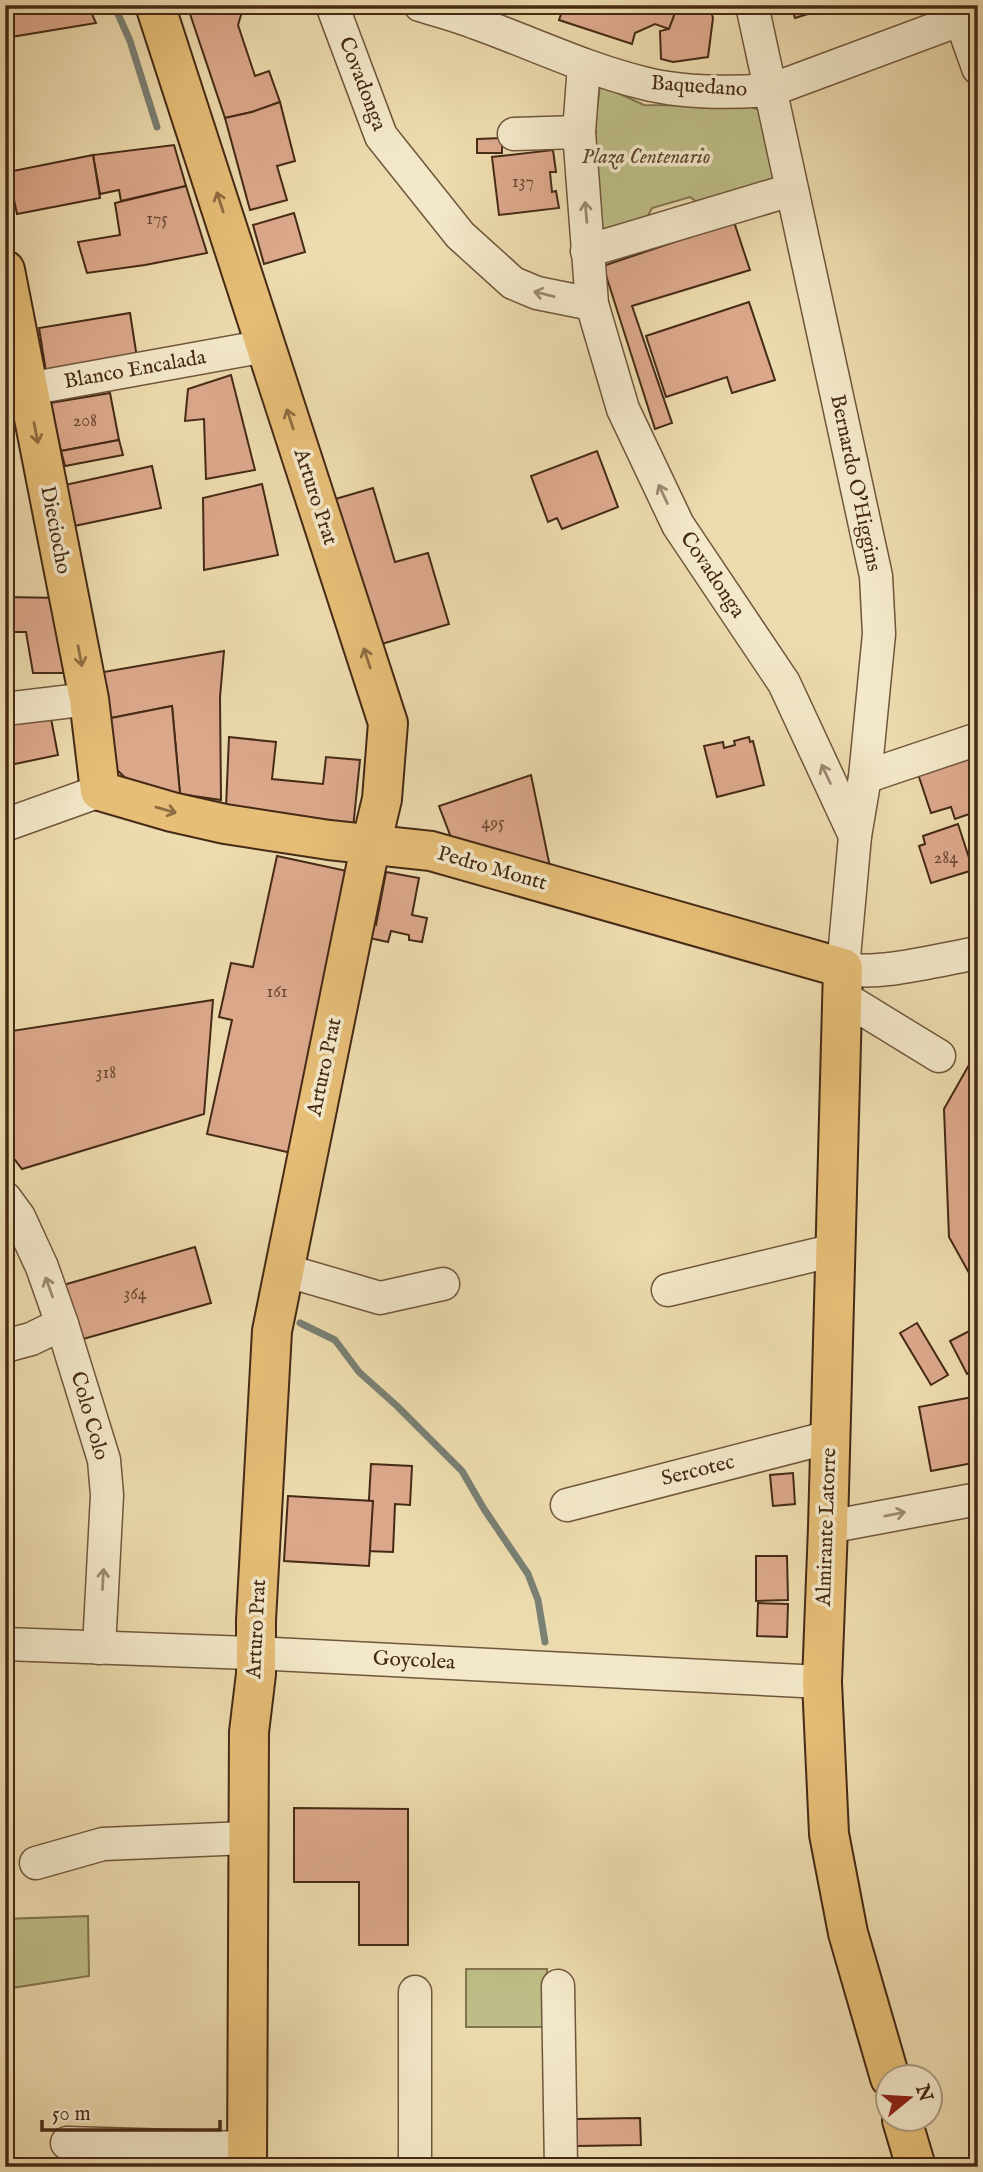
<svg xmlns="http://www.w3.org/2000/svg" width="983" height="2172" viewBox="0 0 983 2172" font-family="'IM FELL English',serif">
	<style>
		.green { fill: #bdbe87; stroke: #82744e; stroke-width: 2 }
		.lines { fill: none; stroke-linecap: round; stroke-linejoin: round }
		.stream { stroke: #7a8074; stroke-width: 7 }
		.building { fill: #dca88c; stroke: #462a15; stroke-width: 2 }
		.minor-casing { stroke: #70563b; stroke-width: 35 }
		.major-casing { stroke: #462a15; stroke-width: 42 }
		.minor { stroke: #f3e8ca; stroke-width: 32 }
		.major { stroke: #e6be77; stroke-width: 38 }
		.oneway { stroke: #8e6d41 }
		.oneway2 { stroke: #9c8970 }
		.labels { text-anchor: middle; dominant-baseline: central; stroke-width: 7; stroke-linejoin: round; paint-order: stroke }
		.number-label { font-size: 18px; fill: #6c4a33 }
		.street-label { font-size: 21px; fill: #462a15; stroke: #f3e8ca }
		.park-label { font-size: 21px; font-style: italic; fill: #5e482c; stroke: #f3e8ca }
	</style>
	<rect width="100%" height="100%" fill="#ecdbae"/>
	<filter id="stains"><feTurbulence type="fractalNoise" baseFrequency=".00286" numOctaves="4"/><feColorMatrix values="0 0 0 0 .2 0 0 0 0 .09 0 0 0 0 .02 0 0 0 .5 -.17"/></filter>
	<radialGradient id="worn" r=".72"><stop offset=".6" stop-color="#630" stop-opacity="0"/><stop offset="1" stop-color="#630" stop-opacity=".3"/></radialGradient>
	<g class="green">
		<polygon points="600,85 644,105 748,106 760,110 776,172 769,187 702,206 690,197 652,208 644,223 597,235 594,134"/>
		<polygon points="88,1916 89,1976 5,1989 5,1919"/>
		<rect x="466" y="1969" width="81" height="58"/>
	</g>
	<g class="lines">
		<g class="stream">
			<polyline points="114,5 130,41 157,127"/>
			<polyline points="300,1323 335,1340 359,1372 397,1406 462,1471 484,1509 528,1574 538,1600 545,1642"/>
		</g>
	</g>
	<g class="building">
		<polygon points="5,5 88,5 96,23 5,38"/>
		<polygon points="187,5 244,5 238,25 255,76 269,71 280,102 252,112 225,118"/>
		<polygon points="564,5 677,5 678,6 669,29 655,24 635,33 632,44 559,20"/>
		<polygon points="709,5 713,18 708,57 673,62 661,59 660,31 669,29 678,5"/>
		<polygon points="779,5 820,5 821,10 795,18 791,6 780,9"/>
		<polygon points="280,102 295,161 277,166 287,200 250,210 225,118 252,112"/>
		<polygon points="502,138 502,153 477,153 477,139"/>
		<polygon points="174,145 186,186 121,201 119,190 100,194 93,155"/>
		<polygon points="553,150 556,172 550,172 552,192 556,191 559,208 499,215 492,157"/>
		<polygon points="93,155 100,198 17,214 8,172"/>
		<polygon points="186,186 207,253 145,265 87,273 78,242 120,235 115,203"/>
		<polygon points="294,213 305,252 264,264 253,225"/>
		<polygon points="734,222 750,270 632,306 672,423 655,429 603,266"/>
		<polygon points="749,302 775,380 732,393 727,377 666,397 646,336"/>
		<polygon points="130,313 137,358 46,372 39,328"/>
		<polygon points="231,375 255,470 206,479 204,419 185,421 188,389"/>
		<polygon points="110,393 119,440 61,451 50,403"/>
		<polygon points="119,440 123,455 65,466 61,451"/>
		<polygon points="597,451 618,507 562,529 557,518 548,522 531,476"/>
		<polygon points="152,466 161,508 74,526 65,485"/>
		<polygon points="262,484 278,555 204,570 203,498"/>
		<polygon points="373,488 395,562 428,553 449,624 375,646 332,500"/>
		<polygon points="5,597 62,598 74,673 33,673 26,632 5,632"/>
		<polygon points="224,651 220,697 221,800 180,794 172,706 106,719 98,673"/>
		<polygon points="172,706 180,794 132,784 117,770 106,719"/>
		<polygon points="49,708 58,755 5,766 5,717"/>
		<polygon points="229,737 276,742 272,779 323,784 326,757 360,760 353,828 226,808"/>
		<polygon points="749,737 750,742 753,741 764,785 717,797 704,746 723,742 724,748 735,745 734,741"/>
		<polygon points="978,748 978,811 955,819 951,807 931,813 916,768"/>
		<polygon points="531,775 550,867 452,840 439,806"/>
		<polygon points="958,824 973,870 931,883 919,846 925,844 923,836"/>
		<polygon points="277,856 356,873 296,1154 207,1134 232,1020 219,1017 231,963 253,967"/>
		<polygon points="386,872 419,878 412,915 427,918 422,942 409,940 409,935 391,931 388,942 365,937 367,922 376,925"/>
		<polygon points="213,1000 204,1114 22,1169 5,1147 5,1032"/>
		<polygon points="978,1049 978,1289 949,1237 944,1109"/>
		<polygon points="195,1247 211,1303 76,1341 60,1286"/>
		<polygon points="917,1323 948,1375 931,1385 900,1333"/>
		<polygon points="975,1328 978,1333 978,1368 967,1374 950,1341"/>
		<polygon points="978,1396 978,1462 931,1471 919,1407"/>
		<polygon points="371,1464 412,1466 410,1505 395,1504 393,1552 366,1551"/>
		<polygon points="793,1473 795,1504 773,1506 770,1475"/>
		<polygon points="288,1496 373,1501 369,1566 284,1561"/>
		<polygon points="756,1556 787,1556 788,1600 756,1601"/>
		<polygon points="758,1603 788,1604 787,1637 757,1636"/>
		<polygon points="294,1808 408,1809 408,1945 359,1945 359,1882 294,1882"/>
		<polygon points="640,2118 641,2145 576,2146 575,2119"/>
	</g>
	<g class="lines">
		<defs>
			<g id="minor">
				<polyline points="332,5 381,136 460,235 513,283 537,293 592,304 623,409 678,525 784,683 855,836"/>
				<path d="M420,5C439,11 458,16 476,23C532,43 586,69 643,83C682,93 731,93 771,90L978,13"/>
				<path d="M752,5L876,576L879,634L865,777L855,836L843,968C876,977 942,959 978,953"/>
				<polyline points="961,20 978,68"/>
				<polyline points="584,65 579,132 592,304"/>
				<polyline points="514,134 579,132"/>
				<polyline points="587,251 791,190"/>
				<polyline points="5,382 28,389 266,346"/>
				<polyline points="5,709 89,699"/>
				<polyline points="865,777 978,739"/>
				<polyline points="5,825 100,791"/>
				<polyline points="841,996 939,1056"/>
				<polyline points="5,1198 19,1217 42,1267 62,1324 104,1460 107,1495 99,1648"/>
				<polyline points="284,1270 380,1298 443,1284"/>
				<polyline points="668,1290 835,1250"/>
				<polyline points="5,1346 31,1339 62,1324"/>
				<polyline points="567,1505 830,1437"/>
				<polyline points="828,1527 978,1499"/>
				<polyline points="5,1644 274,1654 822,1682"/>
				<polyline points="36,1863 103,1844 247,1838"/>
				<polyline points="558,1986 561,2167"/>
				<polyline points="415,1992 415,2167"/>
				<polyline points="67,2143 246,2148"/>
			</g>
			<g id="major">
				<polyline points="155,5 388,723 382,799 367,862 272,1331 256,1620 256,1674 249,1732 247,2167"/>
				<polyline points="5,270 89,699 100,791 172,812 225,824 329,840 431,851 843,968 828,1527 822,1682 829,1834 848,1933 890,2078"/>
				<polyline points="902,2120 916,2167"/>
			</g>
		</defs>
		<use href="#minor" class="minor-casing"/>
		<use href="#major" class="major-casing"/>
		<use href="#minor" class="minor"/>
		<use href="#major" class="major"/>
	</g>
	<defs><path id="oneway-shaft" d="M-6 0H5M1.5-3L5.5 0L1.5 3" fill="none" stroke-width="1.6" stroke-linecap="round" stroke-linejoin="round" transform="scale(1.75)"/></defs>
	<g class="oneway">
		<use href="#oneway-shaft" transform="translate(220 202) rotate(-108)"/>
		<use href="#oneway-shaft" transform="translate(290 419) rotate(-108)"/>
		<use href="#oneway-shaft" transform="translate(36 433) rotate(79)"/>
		<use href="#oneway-shaft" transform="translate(80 656) rotate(79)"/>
		<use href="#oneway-shaft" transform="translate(367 658) rotate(-108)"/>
		<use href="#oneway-shaft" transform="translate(166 810) rotate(16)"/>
	</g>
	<g class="oneway2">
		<use href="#oneway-shaft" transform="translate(586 212) rotate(-95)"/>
		<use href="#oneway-shaft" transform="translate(544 294) rotate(-166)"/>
		<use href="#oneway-shaft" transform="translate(663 494) rotate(-115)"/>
		<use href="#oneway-shaft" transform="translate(826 774) rotate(-115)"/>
		<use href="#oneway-shaft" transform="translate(49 1287) rotate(-110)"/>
		<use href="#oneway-shaft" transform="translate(895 1514) rotate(-11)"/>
		<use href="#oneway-shaft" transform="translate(103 1579) rotate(-87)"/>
	</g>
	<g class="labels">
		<g class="number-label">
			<text x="523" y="182">137</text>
			<text x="157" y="219">175</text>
			<text x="85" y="421">208</text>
			<text x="493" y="823">495</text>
			<text x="946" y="858">284</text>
			<text x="277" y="992">161</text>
			<text x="106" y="1073">318</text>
			<text x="135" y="1294">364</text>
		</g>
		<g class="street-label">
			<text transform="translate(362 84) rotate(69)">Covadonga</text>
			<text transform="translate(699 87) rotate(4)">Baquedano</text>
			<text transform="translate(135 370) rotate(-10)">Blanco Encalada</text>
			<text transform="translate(855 483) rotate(78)">Bernardo O'Higgins</text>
			<text transform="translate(315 497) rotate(72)">Arturo Prat</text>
			<text transform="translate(55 530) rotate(79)">Dieciocho</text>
			<text transform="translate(712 575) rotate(56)">Covadonga</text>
			<text transform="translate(492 869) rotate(16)">Pedro Montt</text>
			<text transform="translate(325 1067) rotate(-78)">Arturo Prat</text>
			<text transform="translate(89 1416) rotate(74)">Colo Colo</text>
			<text transform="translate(698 1471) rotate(-14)">Sercotec</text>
			<text transform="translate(827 1527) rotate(-88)">Almirante Latorre</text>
			<text transform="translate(257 1629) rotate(-87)">Arturo Prat</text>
			<text transform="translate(414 1661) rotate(3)">Goycolea</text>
		</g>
		<g class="park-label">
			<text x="646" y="157">Plaza Centenario</text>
		</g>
	</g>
	<rect width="983" height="2172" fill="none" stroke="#ecdbae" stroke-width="28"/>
	<rect x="7" y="7" width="969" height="2158" fill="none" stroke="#462a15" stroke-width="3.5"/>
	<rect x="14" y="14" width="955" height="2144" fill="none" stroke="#462a15" stroke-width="2"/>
	<g transform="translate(909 2098) rotate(72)"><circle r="33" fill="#f3e8ca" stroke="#ae9c82" stroke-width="2"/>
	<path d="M0-5L12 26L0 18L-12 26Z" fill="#8f2418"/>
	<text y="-10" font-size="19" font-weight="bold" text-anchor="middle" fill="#462a15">N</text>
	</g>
	<path d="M42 2120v10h178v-10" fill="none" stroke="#462a15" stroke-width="3.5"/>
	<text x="52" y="2120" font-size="21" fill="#462a15" stroke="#f3e8ca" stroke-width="5" paint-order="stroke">50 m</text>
	<rect width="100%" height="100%" filter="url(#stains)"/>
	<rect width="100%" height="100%" fill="url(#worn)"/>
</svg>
